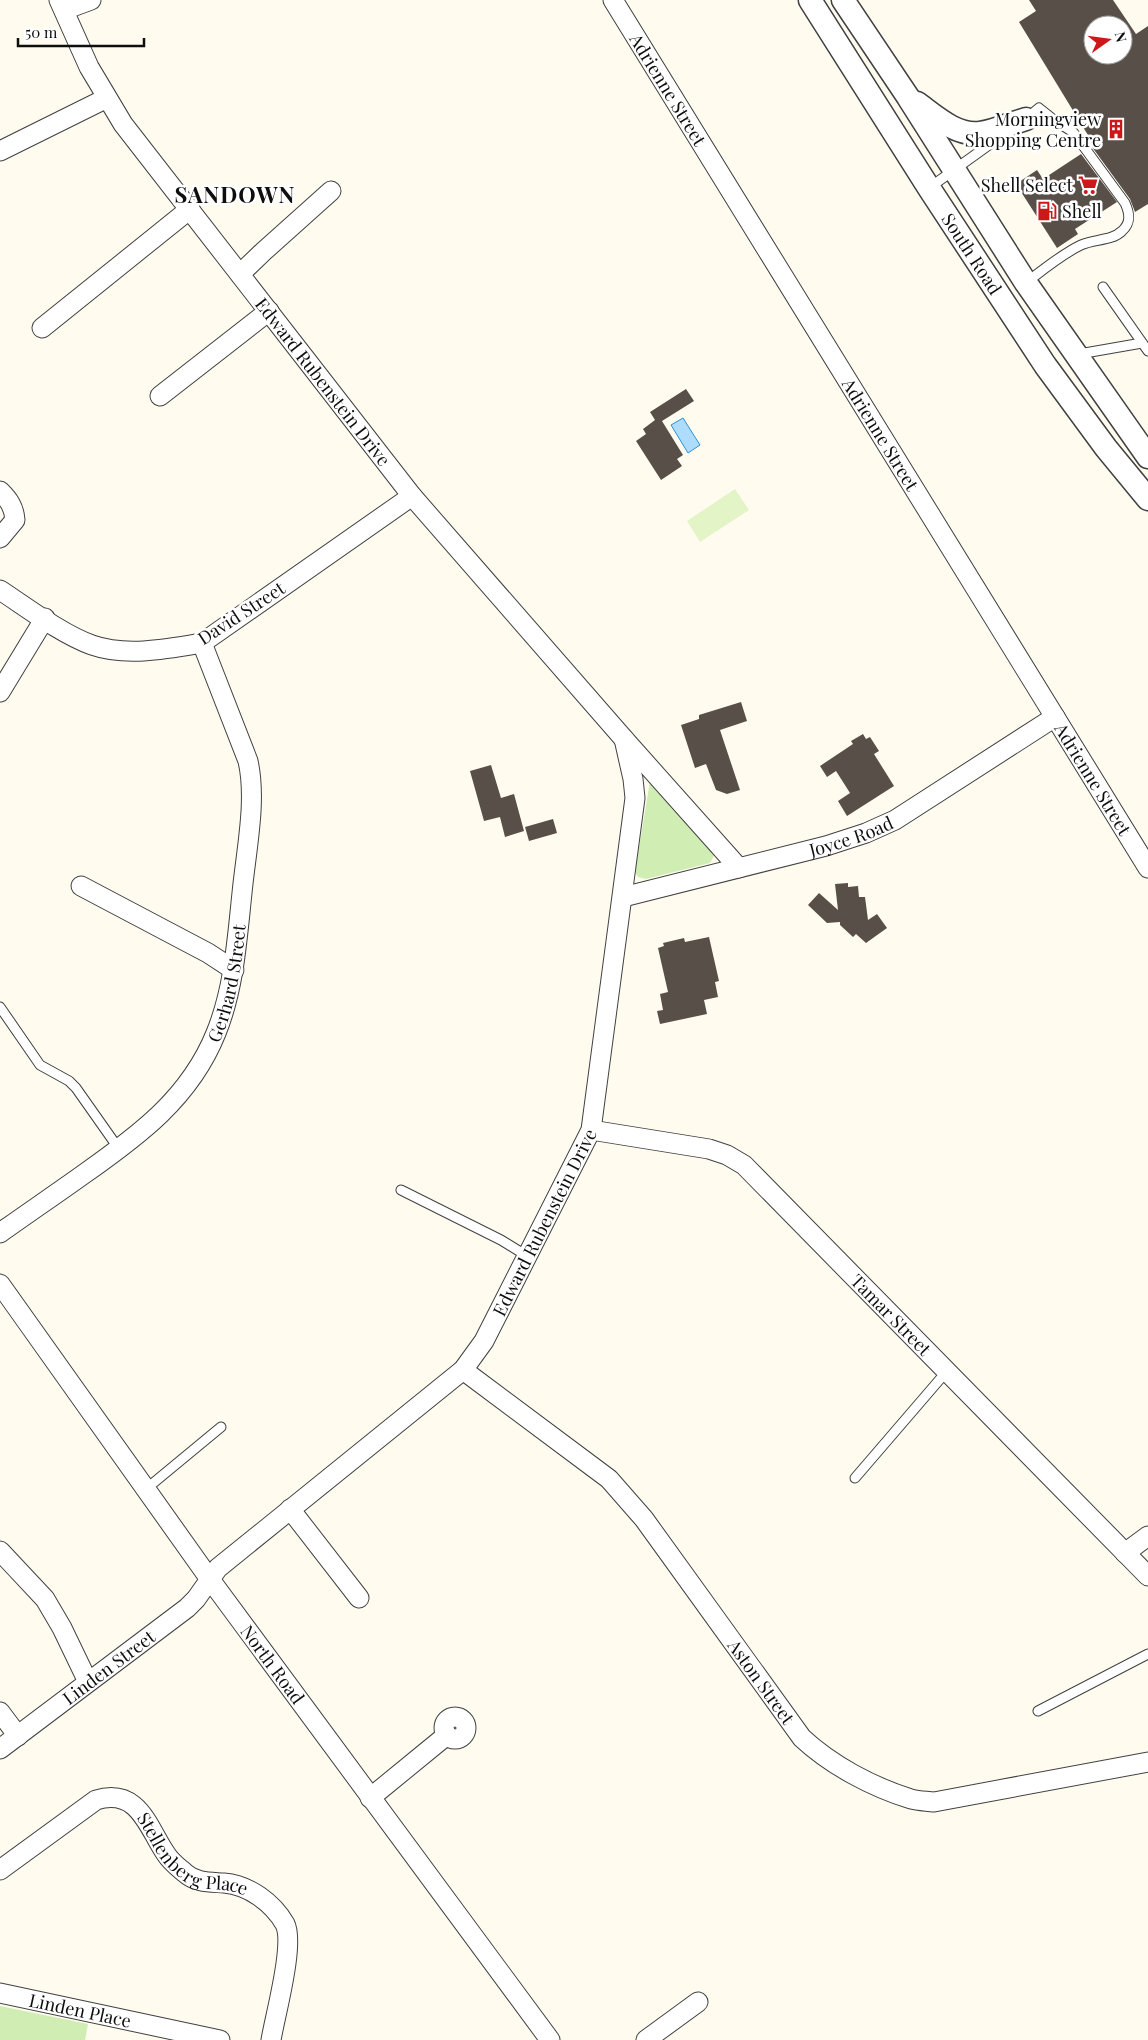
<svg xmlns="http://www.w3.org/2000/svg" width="1148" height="2040" viewBox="0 0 1148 2040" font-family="'Playfair Display',serif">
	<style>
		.green { fill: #d0eeb4 }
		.pitch { fill: #e3f4c6 }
		.water { fill: #addcfd; stroke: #2c90dc }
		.building { fill: #584f49; fill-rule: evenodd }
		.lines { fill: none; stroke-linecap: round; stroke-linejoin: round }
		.service-casing { stroke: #414141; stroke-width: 11 }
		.minor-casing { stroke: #414141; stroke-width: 21 }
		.tertiary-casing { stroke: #414141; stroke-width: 25 }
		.service { stroke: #fff; stroke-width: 9 }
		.minor { stroke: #fff; stroke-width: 19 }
		.tertiary { stroke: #fff; stroke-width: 22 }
		.labels { text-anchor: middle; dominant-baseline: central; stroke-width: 5; stroke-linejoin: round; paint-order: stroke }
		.street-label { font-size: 18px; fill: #0e0e0e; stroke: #fff }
		.poi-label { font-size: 18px; fill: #0e0e0e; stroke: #fff; text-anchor: end }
		.district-label { font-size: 22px; font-weight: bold; letter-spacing: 1px; fill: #0e0e0e; stroke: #fff }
	</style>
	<rect width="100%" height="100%" fill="#fffcef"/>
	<g class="green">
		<polygon points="650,781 715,854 710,863 646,879 638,877 635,872"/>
		<polygon points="0,2006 88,2024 85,2040 0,2040"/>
	</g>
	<polygon class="pitch" points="735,489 749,510 700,542 687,521"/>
	<polygon class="water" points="683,418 700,445 688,453 671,425"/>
	<g class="building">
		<path d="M1029,0H1113L1136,34L1148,26V204L1135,212L1130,199L1092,147L1094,145L1019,22L1036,11ZM1093,25H1123V55H1093Z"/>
		<polygon points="1081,154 1117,202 1075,229 1078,234 1057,248 1016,184 1037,170 1043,179"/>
		<polygon points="686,389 694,401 662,421 683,455 677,459 682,466 661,480 636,441 646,434 643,429 655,420 650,412"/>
		<polygon points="741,702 747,721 720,730 740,790 727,794 716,790 706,764 695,768 681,725 699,719 699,715"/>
		<polygon points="863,734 866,739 870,737 879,751 874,754 894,786 847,816 838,801 850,793 836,771 827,777 820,766 853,744 851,741"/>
		<polygon points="491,765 501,798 514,794 524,831 505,837 500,817 484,821 470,771"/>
		<polygon points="553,819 557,833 529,841 525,827"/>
		<polygon points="848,883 848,887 858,886 859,897 865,897 868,920 877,914 887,928 866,943 856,934 853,937 840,925 840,922 827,923 808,905 819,893 838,910 835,884"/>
		<polygon points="709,937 719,981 715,982 718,997 704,1000 707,1014 660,1024 657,1011 663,1010 660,994 668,992 658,948 664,946 663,943 684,938 685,942"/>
	</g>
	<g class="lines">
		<defs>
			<g id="service">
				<path d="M1027,118L1039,108L1054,120L1073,132L1125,203C1130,214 1131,223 1122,231C1112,241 1094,239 1081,245C1062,254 1044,269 1027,282"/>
				<polyline points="929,188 1004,134"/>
				<polyline points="1103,287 1148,351"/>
				<polyline points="1079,354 1142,343"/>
				<polyline points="0,1007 40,1065 69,1081 76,1088 119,1149"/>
				<polyline points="401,1190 501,1240 527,1256"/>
				<polyline points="855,1478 947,1371"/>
				<polyline points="146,1489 221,1427"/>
				<polyline points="1038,1711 1148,1654"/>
			</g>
			<g id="minor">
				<path id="s1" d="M59,0L89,67L123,124L412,496L624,739L739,868"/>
				<path id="s2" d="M613,0L1148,868"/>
				<polyline points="64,10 91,0"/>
				<polyline points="0,151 107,98"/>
				<polyline points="240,274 264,251 331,191"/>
				<polyline points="42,328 190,209"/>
				<polyline points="160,396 269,311"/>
				<path d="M0,491C9,500 14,507 15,520L0,538"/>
				<path d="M0,590C26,607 63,635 92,645C126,657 167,649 202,643L412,496"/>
				<polyline points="0,692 45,618"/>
				<polyline points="81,886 208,953 234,970"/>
				<path id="s3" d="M623,897L826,846L866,833L895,820L1055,717"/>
				<path id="s4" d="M591,1130L709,1149L727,1155L744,1165L1148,1576"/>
				<path id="s5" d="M0,1233C28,1213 56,1194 84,1174C138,1136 190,1098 216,1033C234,989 237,940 242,893C246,851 257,801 248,761L202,643"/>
				<path id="s6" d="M0,1284L209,1578L550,2040"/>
				<path id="s7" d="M463,1370L609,1479L644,1519L802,1738C831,1765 872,1787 911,1799C918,1801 926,1801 934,1802L1148,1762"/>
				<polyline points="290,1509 359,1598"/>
				<polyline points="0,1551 45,1599 62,1628 88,1682"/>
				<polyline points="1125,1553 1148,1536"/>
				<polyline points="0,1712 18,1736"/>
				<circle cx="455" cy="1728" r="11"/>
				<path id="s8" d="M0,1749L187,1608L196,1599L218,1568L463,1370L484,1341L591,1130L635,798L633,779L624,739"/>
				<polyline points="370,1798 447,1735"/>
				<path id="s9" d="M0,1870L96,1800C139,1787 148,1828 166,1854C171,1862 178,1867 185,1873C196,1883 210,1882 224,1883C249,1885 273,1903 285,1924C295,1944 275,2016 271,2040"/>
				<path id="s10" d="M0,1993L220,2040"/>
				<polyline points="646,2040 698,2002"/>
			</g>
			<g id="tertiary">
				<path id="s11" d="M810,0L929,188L1045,365L1106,448L1148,499"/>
				<polyline points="843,0 908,97 1026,283 1148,457"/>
				<path d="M917,103C935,116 956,136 980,133C995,131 1012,123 1026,119"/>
			</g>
		</defs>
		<use href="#service" class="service-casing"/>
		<use href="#minor" class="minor-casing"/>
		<use href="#tertiary" class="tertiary-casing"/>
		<use href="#service" class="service"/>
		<use href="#minor" class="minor"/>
		<use href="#tertiary" class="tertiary"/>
	</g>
	<defs>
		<symbol id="building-bare" viewBox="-9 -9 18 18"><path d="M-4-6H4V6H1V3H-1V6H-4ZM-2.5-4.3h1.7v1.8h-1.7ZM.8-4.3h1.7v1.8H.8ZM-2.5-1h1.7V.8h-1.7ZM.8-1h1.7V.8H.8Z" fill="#cd1719" stroke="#fff" stroke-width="2.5" paint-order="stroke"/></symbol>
		<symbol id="supermarket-bare" viewBox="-9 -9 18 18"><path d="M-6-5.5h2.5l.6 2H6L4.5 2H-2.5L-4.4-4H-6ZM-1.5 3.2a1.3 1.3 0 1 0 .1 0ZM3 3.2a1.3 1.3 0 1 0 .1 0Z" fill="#cd1719" stroke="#fff" stroke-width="2.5" paint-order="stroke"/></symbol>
		<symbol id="fuel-bare" viewBox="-9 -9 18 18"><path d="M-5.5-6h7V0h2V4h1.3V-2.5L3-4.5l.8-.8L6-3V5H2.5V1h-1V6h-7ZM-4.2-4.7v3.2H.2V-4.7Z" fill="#cd1719" stroke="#fff" stroke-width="2.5" paint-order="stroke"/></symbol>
	</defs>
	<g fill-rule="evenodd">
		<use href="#building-bare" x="1102" y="115" width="28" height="28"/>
		<use href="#supermarket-bare" x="1074" y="171" width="28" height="28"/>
		<use href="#fuel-bare" x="1033" y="197" width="28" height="28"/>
	</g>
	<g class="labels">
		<g class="street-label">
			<text stroke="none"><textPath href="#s2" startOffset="105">Adrienne Street</textPath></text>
			<text stroke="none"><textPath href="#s11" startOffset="301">South Road</textPath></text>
			<text stroke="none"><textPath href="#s1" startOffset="466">Edward Rubenstein Drive</textPath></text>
			<text stroke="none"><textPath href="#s2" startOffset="510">Adrienne Street</textPath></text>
			<text transform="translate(241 613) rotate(-33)">David Street</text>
			<text stroke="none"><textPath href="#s2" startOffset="915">Adrienne Street</textPath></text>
			<text stroke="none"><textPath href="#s3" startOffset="236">Joyce Road</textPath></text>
			<text stroke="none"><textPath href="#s5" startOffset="350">Gerhard Street</textPath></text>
			<text stroke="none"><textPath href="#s8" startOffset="769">Edward Rubenstein Drive</textPath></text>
			<text stroke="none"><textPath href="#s4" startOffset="368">Tamar Street</textPath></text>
			<text stroke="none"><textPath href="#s6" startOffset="468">North Road</textPath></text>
			<text stroke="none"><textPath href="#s8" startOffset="136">Linden Street</textPath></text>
			<text stroke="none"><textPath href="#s7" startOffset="436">Aston Street</textPath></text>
			<text stroke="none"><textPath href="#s9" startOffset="240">Stellenberg Place</textPath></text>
			<text stroke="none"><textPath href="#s10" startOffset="82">Linden Place</textPath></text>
		</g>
		<g class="poi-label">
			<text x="1101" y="119">Morningview<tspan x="1101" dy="21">Shopping Centre</tspan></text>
			<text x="1073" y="185">Shell Select</text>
			<text x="1062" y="211" text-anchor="start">Shell</text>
		</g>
		<g class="district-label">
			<text x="235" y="194">SANDOWN</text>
		</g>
	</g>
	<g transform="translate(1108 40) rotate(76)"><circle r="24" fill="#ffffff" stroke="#9f9f9f"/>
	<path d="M0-4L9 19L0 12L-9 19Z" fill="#cd1719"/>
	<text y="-8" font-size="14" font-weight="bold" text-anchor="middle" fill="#0e0e0e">N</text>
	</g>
	<path d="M18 38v8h126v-8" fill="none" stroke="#0e0e0e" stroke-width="2.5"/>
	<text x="25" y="38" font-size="15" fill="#0e0e0e" stroke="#ffffff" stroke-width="4" paint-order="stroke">50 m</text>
</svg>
